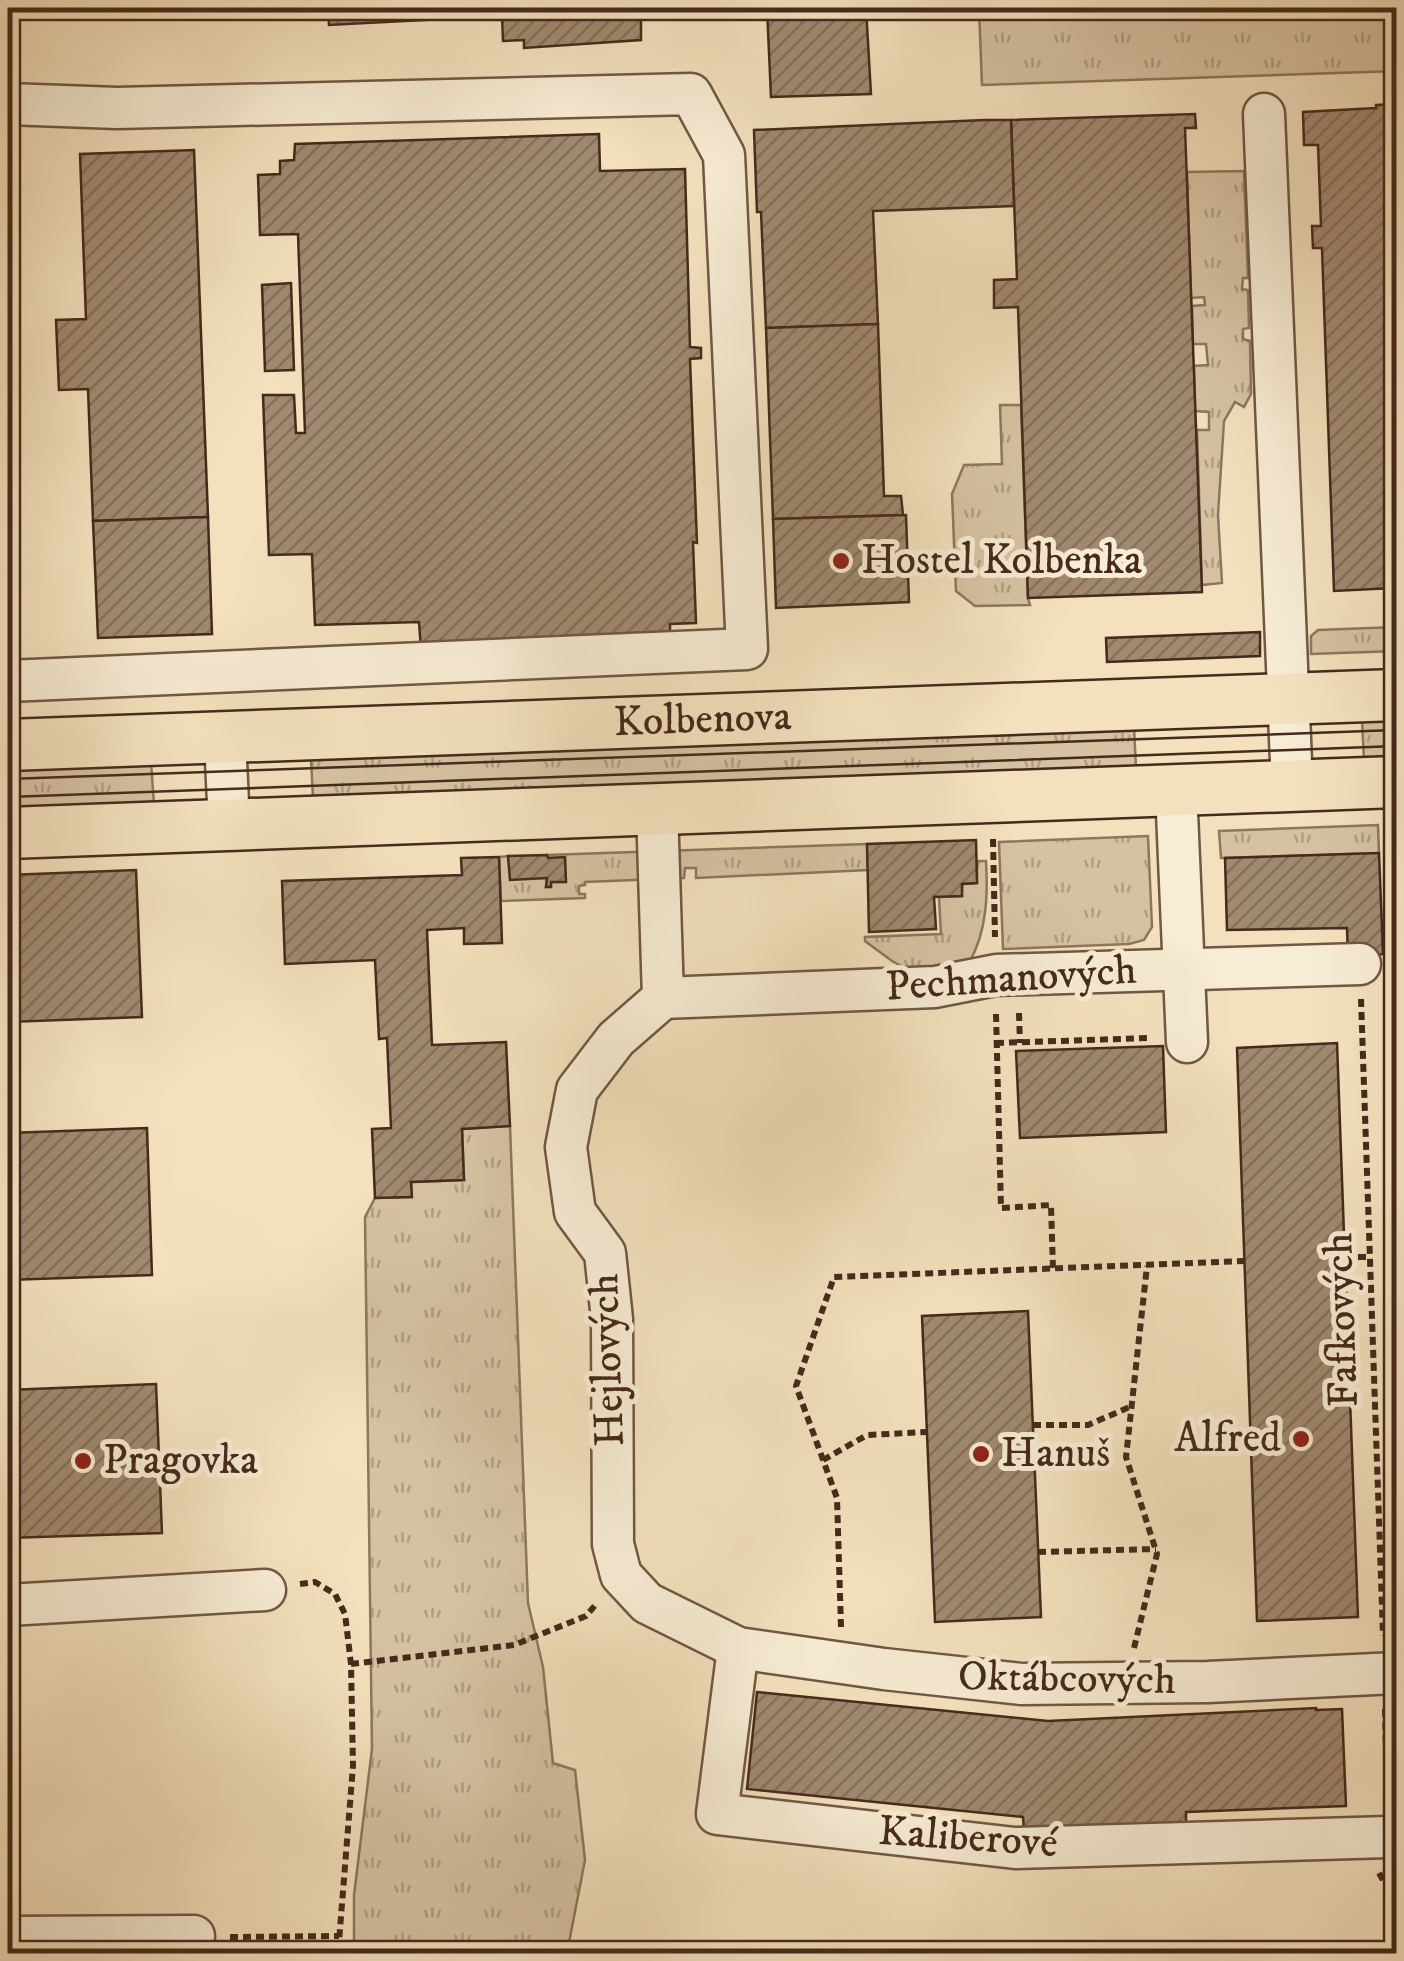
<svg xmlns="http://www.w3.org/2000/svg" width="1404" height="1961" viewBox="0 0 1404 1961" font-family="'IM FELL DW Pica',serif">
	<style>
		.grass { fill: url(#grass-tufts); stroke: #8e765f; stroke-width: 2.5 }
		.building { fill: url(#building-hatch); stroke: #46291c; stroke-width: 2.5 }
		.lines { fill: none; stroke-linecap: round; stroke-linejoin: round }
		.minor-casing { stroke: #715744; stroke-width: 45 }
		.major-casing { stroke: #46291c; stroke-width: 55 }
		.path { stroke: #46291c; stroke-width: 6; stroke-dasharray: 8 5; stroke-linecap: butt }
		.minor { stroke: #f7ecd4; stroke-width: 40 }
		.major { stroke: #f3e1bd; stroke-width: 50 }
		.tram { stroke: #46291c; stroke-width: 2.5 }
		.poi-dot { fill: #8f2418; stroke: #f7ecd4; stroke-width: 4 }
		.labels { text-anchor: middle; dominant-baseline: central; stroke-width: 10; stroke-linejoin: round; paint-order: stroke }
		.poi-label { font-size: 42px; fill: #46291c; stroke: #f7ecd4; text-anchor: start }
		.street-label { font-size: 42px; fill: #46291c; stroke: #f7ecd4 }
	</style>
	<defs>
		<pattern id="grass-tufts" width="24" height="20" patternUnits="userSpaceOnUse" patternTransform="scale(2.5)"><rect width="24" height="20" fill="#d6c2a2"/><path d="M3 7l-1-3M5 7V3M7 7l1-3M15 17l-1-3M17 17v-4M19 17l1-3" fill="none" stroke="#af9e83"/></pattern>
		<pattern id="building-hatch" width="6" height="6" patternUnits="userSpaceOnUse" patternTransform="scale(2.5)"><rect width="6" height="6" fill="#a08970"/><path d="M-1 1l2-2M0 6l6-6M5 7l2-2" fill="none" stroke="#84705b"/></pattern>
	</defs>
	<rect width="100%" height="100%" fill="#f3e1bd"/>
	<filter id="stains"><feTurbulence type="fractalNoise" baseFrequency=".002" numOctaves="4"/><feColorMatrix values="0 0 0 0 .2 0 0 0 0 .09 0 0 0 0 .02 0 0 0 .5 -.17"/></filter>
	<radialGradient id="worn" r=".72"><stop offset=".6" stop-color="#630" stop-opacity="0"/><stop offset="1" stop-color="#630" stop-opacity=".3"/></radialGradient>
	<g class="grass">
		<polygon points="979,8 1396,8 1396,71 982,85"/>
		<polygon points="1244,171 1248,278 1243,278 1242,289 1248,290 1249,328 1243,329 1243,339 1250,341 1251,394 1244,407 1235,402 1224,421 1218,515 1222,583 1202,585 1197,430 1209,430 1209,412 1195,411 1194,366 1208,365 1206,344 1193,344 1192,306 1205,305 1204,297 1191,298 1187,172"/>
		<polygon points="1000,405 1021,405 1028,598 1030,605 975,606 956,591 952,494 964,465 1002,464"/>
		<polygon points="1396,627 1396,651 1311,654 1311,636 1318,630"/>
		<polygon points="1396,719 1396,759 1364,760 1362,720"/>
		<polygon points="1134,727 1136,768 313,798 311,759"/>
		<polygon points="151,763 154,804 8,810 8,769"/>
		<polygon points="1378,825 1379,853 1221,858 1219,831"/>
		<polygon points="1148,836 1152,927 1144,940 1129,944 1003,949 999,842"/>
		<polygon points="867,844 868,870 696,878 696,868 685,868 684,878 585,882 585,885 579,886 579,894 585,894 585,898 501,901 499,857 508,856 547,878 546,887 551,886 551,882 565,882 565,858 548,858 547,855"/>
		<path d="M977,861H986C988,894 987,930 970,961L918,975L892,961L865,941V937L941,934L939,897L962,896V884L977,883Z"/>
		<polygon points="510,1126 528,1603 543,1667 553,1763 575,1770 585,1860 567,1953 354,1954 354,1895 372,1749 365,1217 375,1198 411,1197 411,1182 464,1180 462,1129"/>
	</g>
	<g class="building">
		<polygon points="328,8 672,8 672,9 641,11 641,40 524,48 524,40 503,41 502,16 329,25"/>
		<polygon points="767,8 866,8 871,94 771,97"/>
		<polygon points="1396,104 1396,591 1394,591 1394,588 1334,591 1322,248 1313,248 1312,226 1321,226 1318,145 1304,145 1303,112 1376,108 1376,105"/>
		<polygon points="1195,114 1196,128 1185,128 1202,592 1028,598 1018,307 994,308 994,280 1017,279 1011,120"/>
		<polygon points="984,120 1011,120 1014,206 873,211 878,324 766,328 761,212 757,212 754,130"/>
		<polygon points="599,134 600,171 685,169 690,347 701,348 701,358 690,359 697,543 693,542 696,623 670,624 670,639 421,649 419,622 315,625 312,554 269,555 263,395 294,395 296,433 305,433 298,234 260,235 258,175 280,174 280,161 294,160 295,144"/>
		<polygon points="194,150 208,517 93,521 88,389 59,390 56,320 86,319 80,154"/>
		<polygon points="8,156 10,156 14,268 8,268"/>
		<polygon points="291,283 294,370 265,371 262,285"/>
		<polygon points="878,324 884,496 901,496 903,515 773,519 766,328"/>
		<polygon points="906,515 909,602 776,608 773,519"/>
		<polygon points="208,517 212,634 98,638 93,521"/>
		<polygon points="1260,632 1260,656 1107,662 1106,638"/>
		<polygon points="976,840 977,883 962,884 962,896 934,897 936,929 869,932 867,844"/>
		<polygon points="1379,853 1383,954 1348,956 1347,928 1227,930 1225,858"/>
		<polygon points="547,855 548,858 565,857 566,882 551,882 551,887 546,887 547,878 510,880 508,856"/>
		<polygon points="499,857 502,943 464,944 464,928 427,930 432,1045 506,1042 510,1126 462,1129 464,1180 411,1182 412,1197 375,1198 372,1129 391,1128 387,1038 379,1039 375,960 285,964 282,881 462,875 461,858"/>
		<polygon points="136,870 142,1017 8,1022 8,875"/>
		<polygon points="1337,1043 1358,1617 1257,1621 1237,1048"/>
		<polygon points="1163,1046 1166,1132 1020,1138 1016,1051"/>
		<polygon points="147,1128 152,1275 8,1280 8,1133"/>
		<polygon points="1028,1311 1041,1617 935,1622 922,1316"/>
		<polygon points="156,1384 162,1533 8,1538 8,1390"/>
		<polygon points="757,1692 1048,1721 1316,1708 1316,1710 1342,1709 1346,1806 1186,1812 1186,1823 1024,1830 1023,1817 747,1789"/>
	</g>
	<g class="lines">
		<defs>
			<g id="minor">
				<polyline points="8,104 117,108 691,94 724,155 747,649 8,681"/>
				<polyline points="1264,114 1292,786"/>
				<polyline points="225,739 229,824"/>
				<polyline points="1176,790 1187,1042"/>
				<polyline points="657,809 663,998 616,1039 577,1090 566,1147 575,1212 605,1253 612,1319 613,1544 621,1575 647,1603 738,1648 884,1669 1021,1684 1208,1682 1396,1673"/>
				<polyline points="663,998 935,987 996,975 1360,964"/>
				<polyline points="8,1605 265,1590"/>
				<polyline points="738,1648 717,1814 1015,1848 1388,1837"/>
				<polyline points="8,1937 194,1936"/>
			</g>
			<g id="major">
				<path id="s1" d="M8,745L1396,695"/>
				<polyline points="8,833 1396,782"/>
			</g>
		</defs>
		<use href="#minor" class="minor-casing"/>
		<use href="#major" class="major-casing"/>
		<g class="path">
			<polyline points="993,839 995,937"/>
			<polyline points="1361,999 1383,1636"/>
			<polyline points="1019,1013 1020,1043"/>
			<polyline points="996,1014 1001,1208 1051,1205 1053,1269"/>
			<polyline points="996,1043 1150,1038"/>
			<polyline points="1345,1257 1370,1257"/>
			<polyline points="1033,1425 1088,1425 1132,1406"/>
			<polyline points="823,1460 867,1435 927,1432"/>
			<polyline points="1038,1552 1156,1549"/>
			<polyline points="300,1584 315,1582 335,1594 345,1614 351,1664 353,1766 338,1954"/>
			<polyline points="841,1627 837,1498 796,1386 834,1277 1244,1261"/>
			<polyline points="1134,1648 1157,1554 1126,1457 1147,1266"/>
			<polyline points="351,1664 514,1645 586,1616 597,1603"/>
			<polyline points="1385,1709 1387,1801"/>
			<polyline points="1379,1873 1393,1898 1393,1954"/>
			<polyline points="230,1937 339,1936"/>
		</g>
		<use href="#minor" class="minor"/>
		<use href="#major" class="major"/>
		<g class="tram">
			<polyline points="8,779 1396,730"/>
			<polyline points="8,797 1396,746"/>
		</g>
	</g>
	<g class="poi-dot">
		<circle cx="841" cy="561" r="10"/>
		<circle cx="1301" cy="1439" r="10"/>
		<circle cx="981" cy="1454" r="10"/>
		<circle cx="83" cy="1461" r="10"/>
	</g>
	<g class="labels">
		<g class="poi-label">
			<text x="861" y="561">Hostel Kolbenka</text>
			<text x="1281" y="1439" text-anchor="end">Alfred</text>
			<text x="1001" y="1454">Hanuš</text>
			<text x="103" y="1461">Pragovka</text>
		</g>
		<g class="street-label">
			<text stroke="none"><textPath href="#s1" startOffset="695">Kolbenova</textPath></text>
			<text transform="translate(1011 979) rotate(-4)">Pechmanových</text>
			<text transform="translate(1342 1320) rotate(-92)">Fafkových</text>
			<text transform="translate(608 1360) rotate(-92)">Hejlových</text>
			<text transform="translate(1067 1679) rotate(1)">Oktábcových</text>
			<text transform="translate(968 1838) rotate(4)">Kaliberové</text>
		</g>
	</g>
	<rect width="1404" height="1961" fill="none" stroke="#f3e1bd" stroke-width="40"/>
	<rect x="10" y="10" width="1384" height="1941" fill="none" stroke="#46291c" stroke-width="5"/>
	<rect x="20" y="20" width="1364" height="1921" fill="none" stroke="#46291c" stroke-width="2.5"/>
	<rect width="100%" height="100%" filter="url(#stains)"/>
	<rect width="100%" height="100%" fill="url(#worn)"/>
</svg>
